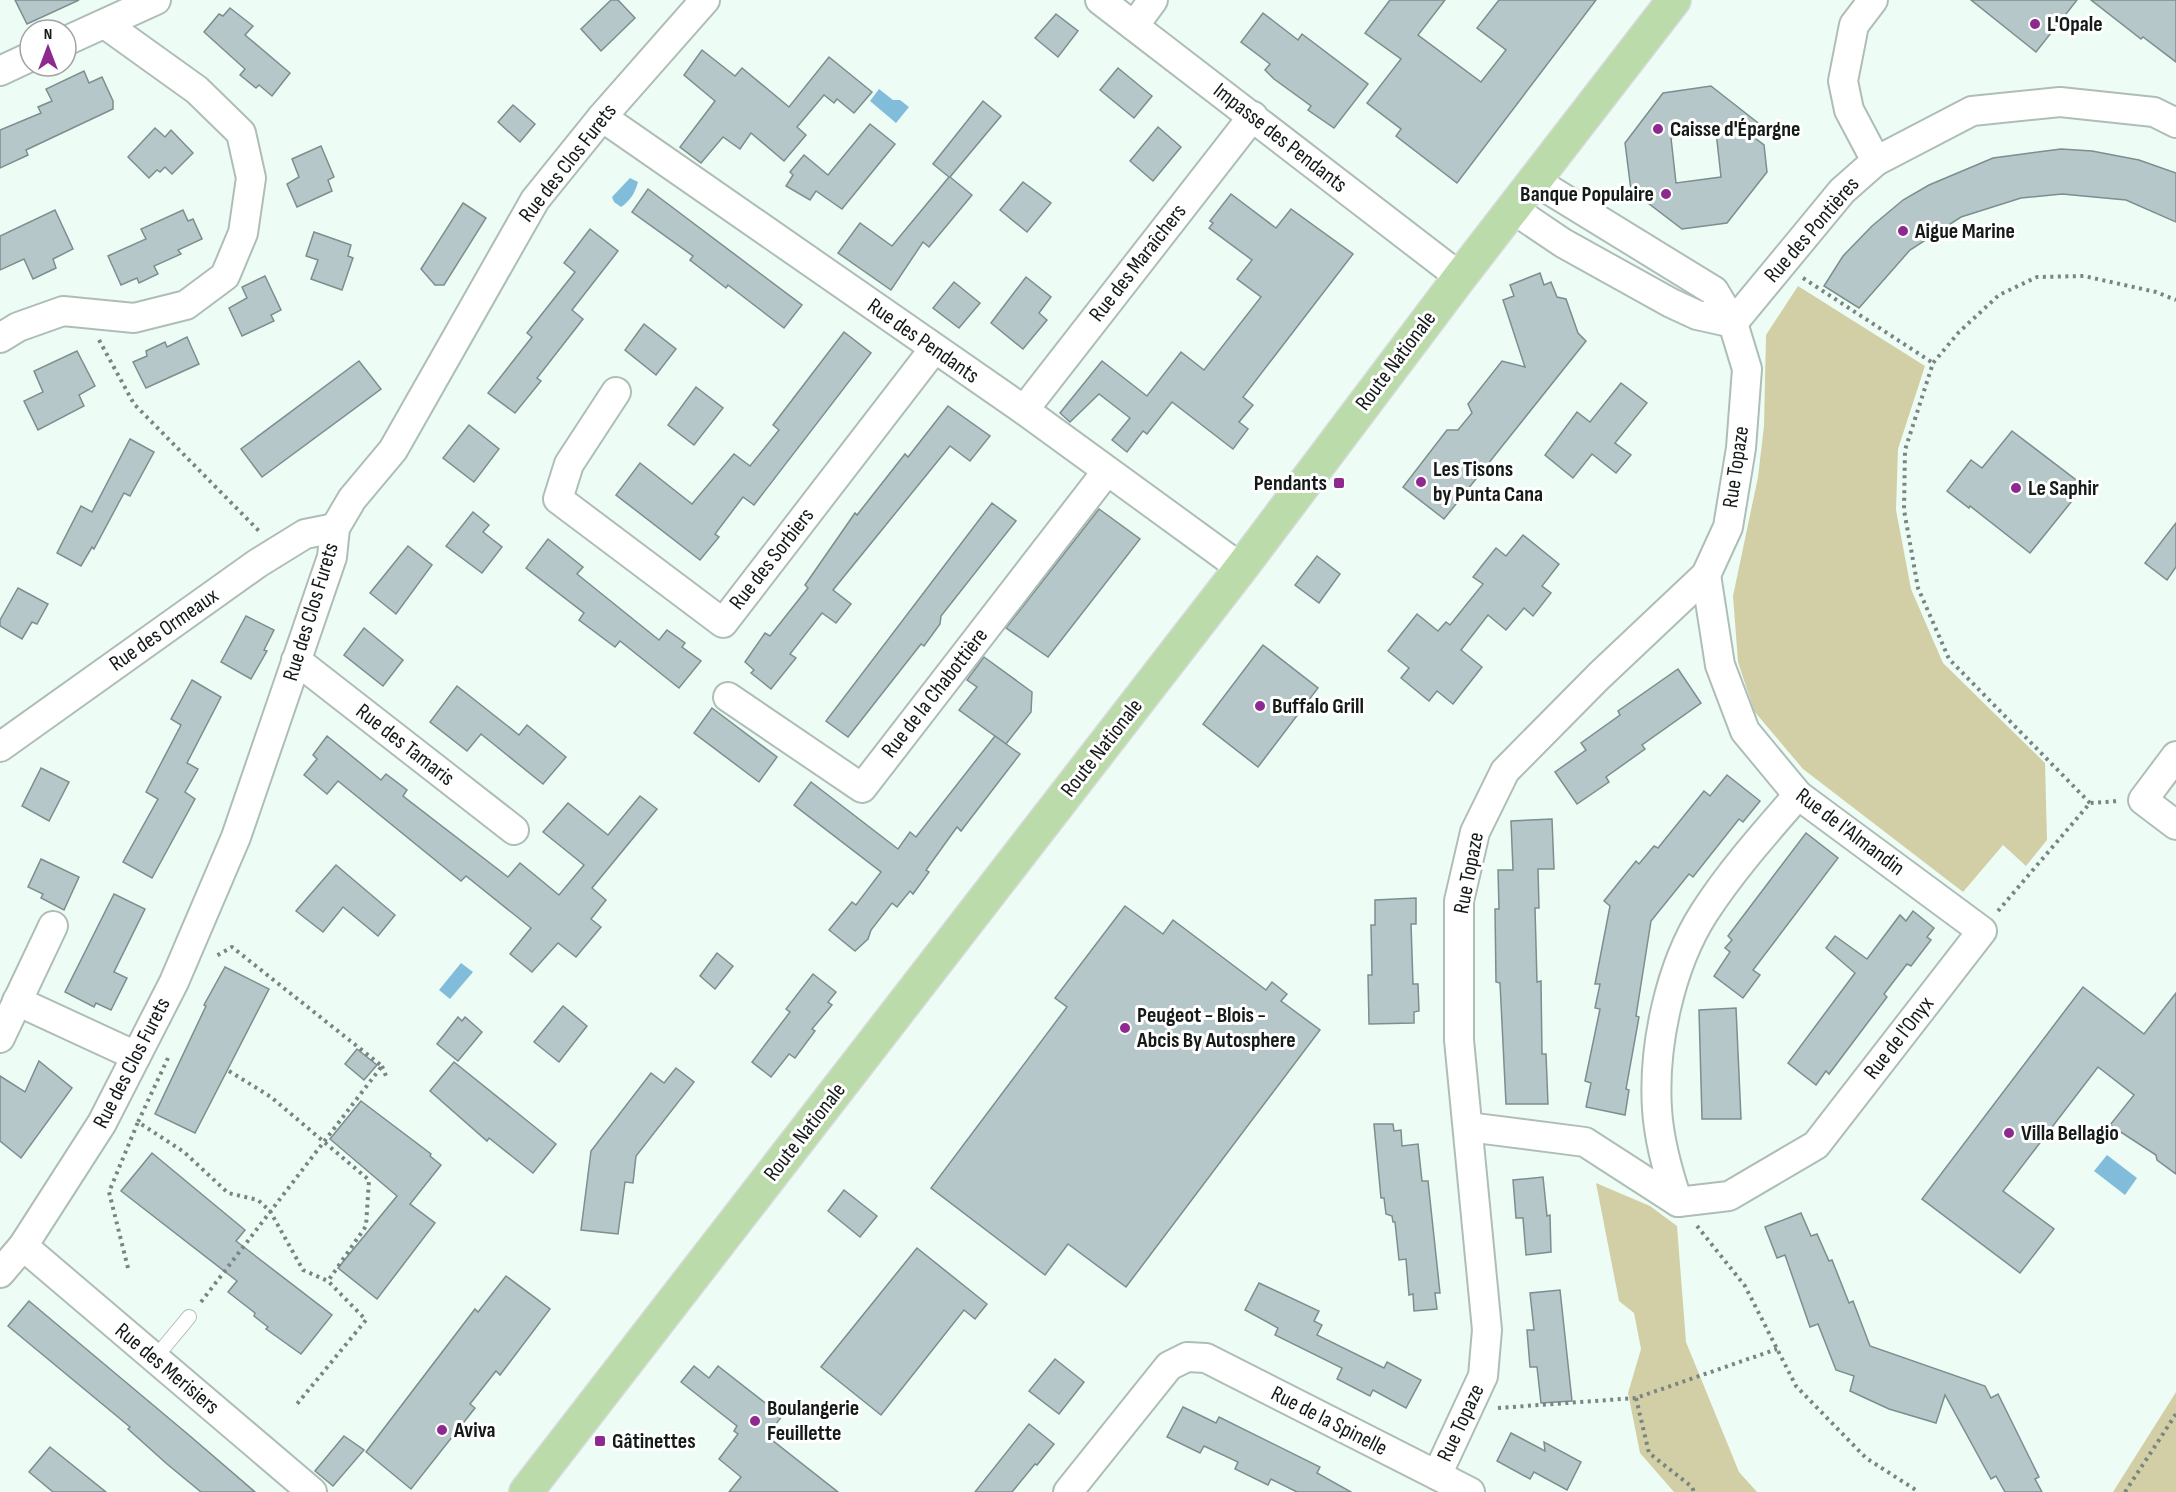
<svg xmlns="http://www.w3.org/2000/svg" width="2176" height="1492" viewBox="0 0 2176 1492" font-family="'Sofia Sans Condensed',sans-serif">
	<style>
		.green { fill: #d2cfa6 }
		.water { fill: #81bddb }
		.building { fill: #b5c7c8; stroke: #7c8e8e; stroke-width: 1.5; fill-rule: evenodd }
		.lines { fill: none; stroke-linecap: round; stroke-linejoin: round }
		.lane-casing { stroke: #aebeb7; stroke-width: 16 }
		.street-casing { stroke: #aebeb7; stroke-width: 32 }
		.primary-casing { stroke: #d9dada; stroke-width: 36 }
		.path { stroke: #7a8581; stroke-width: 4; stroke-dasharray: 3 4.5; stroke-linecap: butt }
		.lane { stroke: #fff; stroke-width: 14 }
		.street { stroke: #fff; stroke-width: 28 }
		.primary { stroke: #bbdbaa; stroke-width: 33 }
		.poi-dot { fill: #8e2990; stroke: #fff; stroke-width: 2 }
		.labels { text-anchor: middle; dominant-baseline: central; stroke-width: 6; stroke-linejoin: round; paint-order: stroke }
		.poi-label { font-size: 22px; font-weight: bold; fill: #141a18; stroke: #fff; text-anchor: start }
		.street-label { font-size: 22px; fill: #141a18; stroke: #fff }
	</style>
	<rect width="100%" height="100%" fill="#edfdf6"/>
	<g class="green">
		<polygon points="1798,286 1925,366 1898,449 1896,510 1911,589 1943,663 2045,763 2047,840 2026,866 2003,845 1963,892 1803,769 1754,711 1738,662 1733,596 1758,477 1764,426 1766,335"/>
		<polygon points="1596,1183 1650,1206 1677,1226 1686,1342 1739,1472 1757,1492 1674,1492 1640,1453 1628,1393 1641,1349 1634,1313 1619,1301"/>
		<polygon points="2176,1392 2176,1492 2113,1492"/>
	</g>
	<g class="water">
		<polygon points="879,89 893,100 900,100 909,107 896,123 870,101"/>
		<path d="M630,178L638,182C635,193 630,201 621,207L614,202L612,197Z"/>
		<polygon points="461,963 473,972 450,999 439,990"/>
		<polygon points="2107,1155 2137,1178 2125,1195 2094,1171"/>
	</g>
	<g class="building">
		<polygon points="15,0 79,0 27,24"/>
		<polygon points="611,0 618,0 635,18 601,51 581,29"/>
		<polygon points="1390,0 1445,0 1418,35 1481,82 1506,50 1477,28 1499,0 1596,0 1457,183 1396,136 1401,129 1367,103 1401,59 1365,33"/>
		<polygon points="1971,0 2077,0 2036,52"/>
		<polygon points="2091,0 2176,0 2176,62 2143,37 2141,39"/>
		<polygon points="230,8 253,26 245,35 290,73 272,96 259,85 256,88 240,75 245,69 204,32 219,14 223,16"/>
		<polygon points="1263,13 1298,40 1302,34 1368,84 1334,128 1308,110 1311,106 1274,79 1265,70 1270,64 1241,42"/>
		<polygon points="1056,14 1078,31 1058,57 1035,38"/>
		<polygon points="702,50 735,76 742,68 789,107 829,57 872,92 854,113 837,99 834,103 824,95 797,127 806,135 784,161 751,133 740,149 723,137 701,163 680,147 715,101 684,75"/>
		<polygon points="1118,68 1152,96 1134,118 1100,90"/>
		<polygon points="84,71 89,83 102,77 113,101 113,109 26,150 28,155 0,168 0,130 41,113 38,107 52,101 46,89"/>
		<path d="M1711,86L1762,126L1743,129L1764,145L1767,172L1727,223L1682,229L1631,190L1625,143L1663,93ZM1716,132L1721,177L1676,183L1671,138Z"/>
		<polygon points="983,101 1001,116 950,177 972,195 929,247 923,242 891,290 838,253 860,223 892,246 949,177 933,164"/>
		<polygon points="513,105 535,124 520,142 498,122"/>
		<polygon points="870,124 895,144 842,209 816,191 810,200 786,186 793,175 790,172 804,155 828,175"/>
		<polygon points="1158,127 1181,147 1153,181 1130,161"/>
		<polygon points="155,128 165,137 171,130 193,153 172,174 165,167 160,172 157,170 149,178 128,157"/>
		<polygon points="321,146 334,177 328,180 332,191 297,207 287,184 299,177 292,159"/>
		<polygon points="2061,149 2092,151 2139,160 2176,173 2176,222 2126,200 2062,194 2021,198 1961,217 1910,250 1859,308 1824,286 1843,256 1872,226 1903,200 1929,185 1993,158"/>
		<polygon points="1023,182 1051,203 1027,232 1000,210"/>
		<polygon points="648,189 802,305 784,328 728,285 726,288 690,260 693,256 632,212"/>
		<polygon points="1231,194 1276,228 1291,209 1353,254 1243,397 1253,405 1239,422 1248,429 1233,449 1172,402 1147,434 1143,431 1127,452 1112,440 1130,418 1099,394 1070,422 1060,413 1102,361 1147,396 1181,352 1204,370 1261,297 1237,279 1252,260 1209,228 1213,223 1210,221"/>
		<polygon points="463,203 486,218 444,285 435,285 421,269"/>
		<polygon points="55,210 73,249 53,259 56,268 33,279 24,259 0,270 0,236"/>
		<polygon points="183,210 188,221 193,219 202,239 178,250 181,254 154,266 158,274 139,283 137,278 121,285 108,256 146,239 141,229"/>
		<polygon points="590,229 618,251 572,310 583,319 537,378 541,381 515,413 488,393 532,337 527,333 575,272 564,263"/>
		<polygon points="314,232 351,245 348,256 353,258 342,290 311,279 318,260 306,256"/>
		<polygon points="1540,273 1544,285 1551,282 1557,297 1566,299 1578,333 1586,341 1444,519 1403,487 1447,430 1458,430 1472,413 1468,404 1502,361 1525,367 1503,300 1514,296 1510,285"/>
		<polygon points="265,276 281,310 271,315 274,321 242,336 229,308 247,298 242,287"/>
		<polygon points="1026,277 1051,297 1039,313 1047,320 1023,349 991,323"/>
		<polygon points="954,282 980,303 959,328 933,308"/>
		<polygon points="644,324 676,349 656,375 625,350"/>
		<polygon points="844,332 871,353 754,505 743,497 715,534 719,537 700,560 616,495 640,463 692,504 734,454 750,466 779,430 773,425"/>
		<polygon points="187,337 199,364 146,388 133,362 147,356 146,351 165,342 167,347"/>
		<polygon points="77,351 95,386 79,395 84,406 38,430 24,401 43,392 34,371"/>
		<polygon points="359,361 381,389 262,477 241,449"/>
		<polygon points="1621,383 1647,403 1615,443 1631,455 1616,473 1592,454 1573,478 1545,455 1577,412 1590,422"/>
		<polygon points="696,387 723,408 694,445 668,425"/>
		<polygon points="948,406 990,436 970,461 950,446 833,590 851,604 836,623 822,613 790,654 796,658 771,689 751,673 754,670 745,662 765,633 770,636 808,588 805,585 855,513 857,515 905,454 908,457"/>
		<polygon points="469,425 499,449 474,482 443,458"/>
		<polygon points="2012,431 2084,486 2030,553 1970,506 1969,508 1947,491 1971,460 1982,468"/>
		<polygon points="130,439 154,452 130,496 124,493 94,549 92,547 81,566 57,553 81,506 92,512"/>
		<polygon points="992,503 1016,521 941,616 940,624 924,646 921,644 848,737 826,721"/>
		<polygon points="1099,509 1140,539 1048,657 1006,628"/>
		<polygon points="473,512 489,525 483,532 502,547 482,573 446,546"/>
		<polygon points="2176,523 2176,567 2167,580 2145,563"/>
		<polygon points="1523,535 1559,564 1542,586 1551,593 1533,616 1524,608 1506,630 1488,615 1461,650 1482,667 1453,704 1437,691 1429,701 1401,678 1409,668 1388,651 1417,614 1438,631 1446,622 1450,625 1483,584 1473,577 1484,563 1496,548 1506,556"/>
		<polygon points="548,539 583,567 577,574 659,640 667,630 685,643 682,647 701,661 679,688 620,641 615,647 579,620 584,613 526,568"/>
		<polygon points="408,546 432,565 396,614 370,593"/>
		<polygon points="1317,556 1340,574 1319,603 1295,585"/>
		<polygon points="18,588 48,604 37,624 32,622 22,639 0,626 0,620"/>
		<polygon points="246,616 274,630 264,650 267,651 251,679 221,662"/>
		<polygon points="364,628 403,660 383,686 344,655"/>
		<polygon points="1263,645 1318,688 1258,767 1203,724"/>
		<polygon points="984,657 1032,692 1031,712 1006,744 959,710 977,687 967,680"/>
		<polygon points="1678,669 1701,703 1642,745 1645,749 1606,777 1609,782 1577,804 1555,772 1586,750 1581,743 1620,715 1618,711"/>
		<polygon points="192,680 221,697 187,763 198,769 185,792 195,799 152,878 123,862 158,799 146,792 181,725 171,719"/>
		<polygon points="457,686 519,735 527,725 566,757 543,784 481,734 467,751 430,722"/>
		<polygon points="712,708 777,757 759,782 694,733"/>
		<polygon points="327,736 381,780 386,774 407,790 403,796 508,877 520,863 559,895 584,865 543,832 568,803 608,835 640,796 657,809 592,888 606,900 591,919 601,927 576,957 558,943 532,972 510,954 531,928 466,876 461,881 338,781 327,794 304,775 317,759 313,755"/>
		<polygon points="995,736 1020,754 961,831 957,827 926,870 929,872 913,894 910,891 897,907 892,903 871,930 868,939 855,951 829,930 852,902 856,905 881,872 794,805 811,782 898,849 910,832 916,837"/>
		<polygon points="41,768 69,782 49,821 22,806"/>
		<polygon points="1727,775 1760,801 1743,822 1739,819 1693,877 1689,874 1651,921 1636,1016 1639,1017 1626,1089 1629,1090 1625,1115 1586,1107 1591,1083 1585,1081 1600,1009 1595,1008 1600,984 1595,984 1610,906 1604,901 1636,861 1639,864 1654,846 1658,848 1704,791 1710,796"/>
		<polygon points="1552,819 1554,869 1538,869 1539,908 1535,908 1537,982 1541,981 1542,1054 1546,1054 1548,1104 1506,1104 1500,983 1496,982 1495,909 1499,909 1498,870 1513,870 1511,821"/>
		<polygon points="1806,833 1838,858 1753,970 1760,975 1743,998 1714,976 1730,952 1725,948 1732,940 1728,936"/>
		<polygon points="41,859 79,877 64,910 41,898 43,894 28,887"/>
		<polygon points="336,865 395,915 378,936 343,907 323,932 296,911"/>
		<polygon points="114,894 145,909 114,972 127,978 111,1010 96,1003 94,1007 65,992"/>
		<polygon points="1416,898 1416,924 1411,924 1413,984 1418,984 1419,1011 1414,1012 1414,1023 1369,1024 1368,975 1372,975 1371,925 1375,925 1375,900"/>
		<polygon points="1125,906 1163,934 1173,920 1266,990 1272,982 1287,994 1281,1001 1320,1030 1126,1287 1068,1244 1045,1275 931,1188 1067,1007 1055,998"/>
		<polygon points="1913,911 1934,928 1927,937 1931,940 1911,966 1907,964 1884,994 1887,997 1829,1074 1826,1071 1816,1085 1788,1063 1855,973 1826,948 1835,936 1867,959 1900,915 1906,921"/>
		<polygon points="717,953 733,966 715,989 700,976"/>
		<polygon points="225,967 269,989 195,1133 155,1114 206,1006 204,1005"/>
		<polygon points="813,974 836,992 828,1002 832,1005 812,1029 815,1031 795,1058 789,1054 771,1077 752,1062 790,1012 786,1009"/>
		<polygon points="2083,987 2144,1034 2176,993 2176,1174 2157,1160 2156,1155 2110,1125 2134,1095 2098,1067 2003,1191 2054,1229 2020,1273 1922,1199"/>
		<polygon points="563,1006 587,1026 559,1062 534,1042"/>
		<polygon points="1736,1008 1741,1119 1702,1119 1699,1010"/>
		<polygon points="458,1017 462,1021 465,1017 482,1032 458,1061 437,1044"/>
		<polygon points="357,1049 377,1065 364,1080 345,1064"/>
		<polygon points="39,1061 72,1088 21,1158 0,1141 0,1076 25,1092"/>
		<polygon points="454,1062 556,1144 533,1173 489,1138 487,1141 430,1091"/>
		<polygon points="676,1068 694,1082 636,1156 633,1183 625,1182 618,1234 581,1230 591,1151 651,1073 664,1083"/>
		<polygon points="361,1101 431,1154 430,1156 441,1165 410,1204 435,1223 377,1299 338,1268 397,1196 330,1139"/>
		<polygon points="1374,1124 1393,1124 1394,1131 1401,1130 1402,1146 1418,1144 1422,1181 1428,1181 1440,1293 1435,1293 1437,1309 1414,1311 1413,1294 1409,1295 1406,1259 1399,1260 1395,1222 1393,1222 1392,1216 1386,1214 1384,1198 1381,1198"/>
		<polygon points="152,1153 245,1230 236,1241 332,1315 301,1354 266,1329 268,1327 254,1316 255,1313 228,1292 237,1281 121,1191"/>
		<polygon points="1543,1177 1547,1216 1550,1215 1551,1252 1526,1255 1523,1218 1516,1218 1513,1180"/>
		<polygon points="844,1190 877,1216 860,1237 828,1211"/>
		<polygon points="1801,1213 1811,1236 1817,1234 1829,1261 1832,1260 1849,1303 1853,1301 1870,1346 1985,1386 1991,1398 1998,1394 2039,1477 2035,1479 2042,1492 2005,1492 1996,1476 1991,1479 1945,1395 1936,1423 1889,1409 1850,1391 1854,1376 1836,1370 1818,1324 1810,1327 1785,1255 1777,1258 1765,1227"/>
		<polygon points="917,1248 987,1304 975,1319 964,1310 881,1415 821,1367"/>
		<polygon points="506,1276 550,1309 500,1375 496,1371 470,1404 475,1408 411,1489 366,1452 475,1309 478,1312"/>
		<polygon points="1259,1283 1319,1311 1314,1321 1322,1325 1317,1335 1384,1368 1387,1362 1421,1380 1406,1408 1373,1390 1370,1396 1337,1379 1342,1368 1275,1335 1278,1328 1245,1310"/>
		<polygon points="1560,1290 1572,1401 1541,1403 1537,1367 1530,1367 1527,1330 1534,1330 1530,1293"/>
		<polygon points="29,1301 190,1436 255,1492 201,1492 167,1464 128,1429 130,1427 8,1326"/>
		<polygon points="1055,1359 1084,1382 1059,1414 1029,1391"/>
		<polygon points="694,1366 709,1378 718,1366 782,1416 767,1436 838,1492 729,1492 741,1477 719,1459 738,1434 734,1431 737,1426 681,1382"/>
		<polygon points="1183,1407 1216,1423 1219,1417 1320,1467 1317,1473 1351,1492 1297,1492 1271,1479 1268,1485 1235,1469 1238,1462 1204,1446 1200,1453 1167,1437"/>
		<polygon points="1029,1424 1054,1444 1037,1465 1035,1464 1012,1492 975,1492"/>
		<polygon points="1511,1433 1545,1451 1544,1442 1581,1462 1567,1490 1534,1472 1530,1479 1497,1461"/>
		<polygon points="344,1436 364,1450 333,1486 315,1471"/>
		<polygon points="50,1447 106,1492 53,1492 29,1472"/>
	</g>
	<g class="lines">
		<defs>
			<polyline id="lane" points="155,1358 189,1317"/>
			<g id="street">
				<polyline points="1100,0 1460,277"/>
				<polyline points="1873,0 1854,25 1843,81 1849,110 1876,161"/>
				<polyline points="1134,26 1153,0"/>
				<polyline points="66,41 156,0"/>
				<polyline points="0,71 30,57"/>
				<polyline points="602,117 1024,410 1241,568"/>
				<polyline points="1514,210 1563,243 1671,303 1697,315 1733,323"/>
				<polyline points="1733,323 1842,191 1876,161 1972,111 2060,102 2154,112 2176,123"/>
				<polyline points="0,338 18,327 63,311 134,318 186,305 225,276 243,233 251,178 241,133 197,90 105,24"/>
				<polyline points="616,392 569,464 558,499 723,623 934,349"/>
				<polyline points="1024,410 1253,116"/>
				<polyline points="296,660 514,830"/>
				<polyline points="728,697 862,788 1107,471"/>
				<polyline points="0,747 258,563 305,534 335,528"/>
				<polyline points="2176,756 2143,800 2176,825"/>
				<polyline points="17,1001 136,1056"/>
				<polyline points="0,1038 53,926"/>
				<polyline points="1468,1127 1585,1142 1678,1202 1729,1196 1816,1145 1982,931 1798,795 1745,731 1720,665 1706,575"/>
				<path d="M1678,1202C1668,1173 1659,1141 1657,1109C1653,1046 1670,966 1704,913C1731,871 1765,833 1798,795"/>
				<polyline points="23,1246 312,1492"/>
				<polyline points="0,1273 23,1246 102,1123 174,982 236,837 332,557 335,528 352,499 393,450 535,200 602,117 705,0"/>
				<polyline points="1437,1475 1483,1376 1487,1330 1459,1040 1459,901 1475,832 1505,771 1599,676 1706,575 1728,527 1741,448 1747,369 1733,323 1714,291 1535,181"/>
				<polyline points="1068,1492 1169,1366 1187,1357 1206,1358 1470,1492"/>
			</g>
			<polyline id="primary" points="526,1492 1241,568 1460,277 1674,0"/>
		</defs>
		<use href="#lane" class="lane-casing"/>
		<use href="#street" class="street-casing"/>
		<use href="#primary" class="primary-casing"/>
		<g class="path">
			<polyline points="1803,278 1933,363"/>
			<polyline points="99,340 134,404 259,531"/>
			<polyline points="2090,803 1949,659 1918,588 1904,510 1905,450 1933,363 1959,332 1999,295 2037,277 2084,276 2156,292 2176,300"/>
			<polyline points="1998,911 2090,803 2118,801"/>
			<polyline points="168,1058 138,1122 184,1152 228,1193 258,1200 270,1211 303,1270 328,1281 366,1320 297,1404"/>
			<polyline points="382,1066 386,1076"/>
			<polyline points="229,1071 271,1097 369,1180 366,1226 328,1281"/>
			<polyline points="1697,1226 1745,1286 1796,1386 1866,1458 1919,1492"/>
			<polyline points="128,1268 109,1192 138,1122"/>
			<polyline points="201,1302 382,1066 232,947 216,956"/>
			<polyline points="1636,1398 1649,1453 1692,1487 1694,1492"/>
			<polyline points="1498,1408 1636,1398 1777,1349"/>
			<polyline points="2125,1492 2176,1414"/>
		</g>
		<use href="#lane" class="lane"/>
		<use href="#street" class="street"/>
		<use href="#primary" class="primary"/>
	</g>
	<g class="poi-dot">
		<circle cx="2035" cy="24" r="6"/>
		<circle cx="1658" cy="129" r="6"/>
		<circle cx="1666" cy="194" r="6"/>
		<circle cx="1903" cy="231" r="6"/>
		<circle cx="1421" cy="482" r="6"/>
		<rect x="1333" y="477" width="12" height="12" rx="3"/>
		<circle cx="2016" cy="488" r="6"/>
		<circle cx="1260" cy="706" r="6"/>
		<circle cx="1125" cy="1028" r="6"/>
		<circle cx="2009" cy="1133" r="6"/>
		<circle cx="755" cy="1421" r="6"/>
		<circle cx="442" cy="1430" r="6"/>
		<rect x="594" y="1435" width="12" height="12" rx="3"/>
	</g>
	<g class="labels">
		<g class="poi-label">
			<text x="2047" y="24">L'Opale</text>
			<text x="1670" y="129">Caisse d'Épargne</text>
			<text x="1654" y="194" text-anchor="end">Banque Populaire</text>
			<text x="1915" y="231">Aigue Marine</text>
			<text x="1433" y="469">Les Tisons<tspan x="1433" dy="25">by Punta Cana</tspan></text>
			<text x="1327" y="483" text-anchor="end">Pendants</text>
			<text x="2028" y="488">Le Saphir</text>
			<text x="1272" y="706">Buffalo Grill</text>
			<text x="1137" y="1015">Peugeot - Blois -<tspan x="1137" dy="25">Abcis By Autosphere</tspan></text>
			<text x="2021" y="1133">Villa Bellagio</text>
			<text x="767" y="1408">Boulangerie<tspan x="767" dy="25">Feuillette</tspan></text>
			<text x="454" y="1430">Aviva</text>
			<text x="612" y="1441">Gâtinettes</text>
		</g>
		<g class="street-label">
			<text transform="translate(1280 138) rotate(38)">Impasse des Pendants</text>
			<text transform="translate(568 163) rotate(-52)">Rue des Clos Furets</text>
			<text transform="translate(1812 230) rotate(-49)">Rue des Pontières</text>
			<text transform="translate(1138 263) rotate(-52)">Rue des Maraîchers</text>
			<text transform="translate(923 341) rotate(35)">Rue des Pendants</text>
			<text transform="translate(1396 361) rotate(-53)">Route Nationale</text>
			<text transform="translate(1736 467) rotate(-82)">Rue Topaze</text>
			<text transform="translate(772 559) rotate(-52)">Rue des Sorbiers</text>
			<text transform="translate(311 612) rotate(-73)">Rue des Clos Furets</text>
			<text transform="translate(164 630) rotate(-35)">Rue des Ormeaux</text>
			<text transform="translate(935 693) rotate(-52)">Rue de la Chabottière</text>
			<text transform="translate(405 745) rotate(38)">Rue des Tamaris</text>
			<text transform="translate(1102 748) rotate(-52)">Route Nationale</text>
			<text transform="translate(1850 832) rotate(37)">Rue de l'Almandin</text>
			<text transform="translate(1469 873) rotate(-79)">Rue Topaze</text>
			<text transform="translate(1899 1038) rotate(-52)">Rue de l'Onyx</text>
			<text transform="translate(132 1063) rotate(-63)">Rue des Clos Furets</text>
			<text transform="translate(805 1132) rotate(-52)">Route Nationale</text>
			<text transform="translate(167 1369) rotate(40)">Rue des Merisiers</text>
			<text transform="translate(1329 1421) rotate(27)">Rue de la Spinelle</text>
			<text transform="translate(1461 1423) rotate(-65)">Rue Topaze</text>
		</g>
	</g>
	<g transform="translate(48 48)"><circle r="28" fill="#ffffff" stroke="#a1a3a3" stroke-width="1.5"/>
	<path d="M0-4.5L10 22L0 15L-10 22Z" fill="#8e2990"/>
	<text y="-9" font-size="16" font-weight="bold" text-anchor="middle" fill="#141a18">N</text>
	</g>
</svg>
